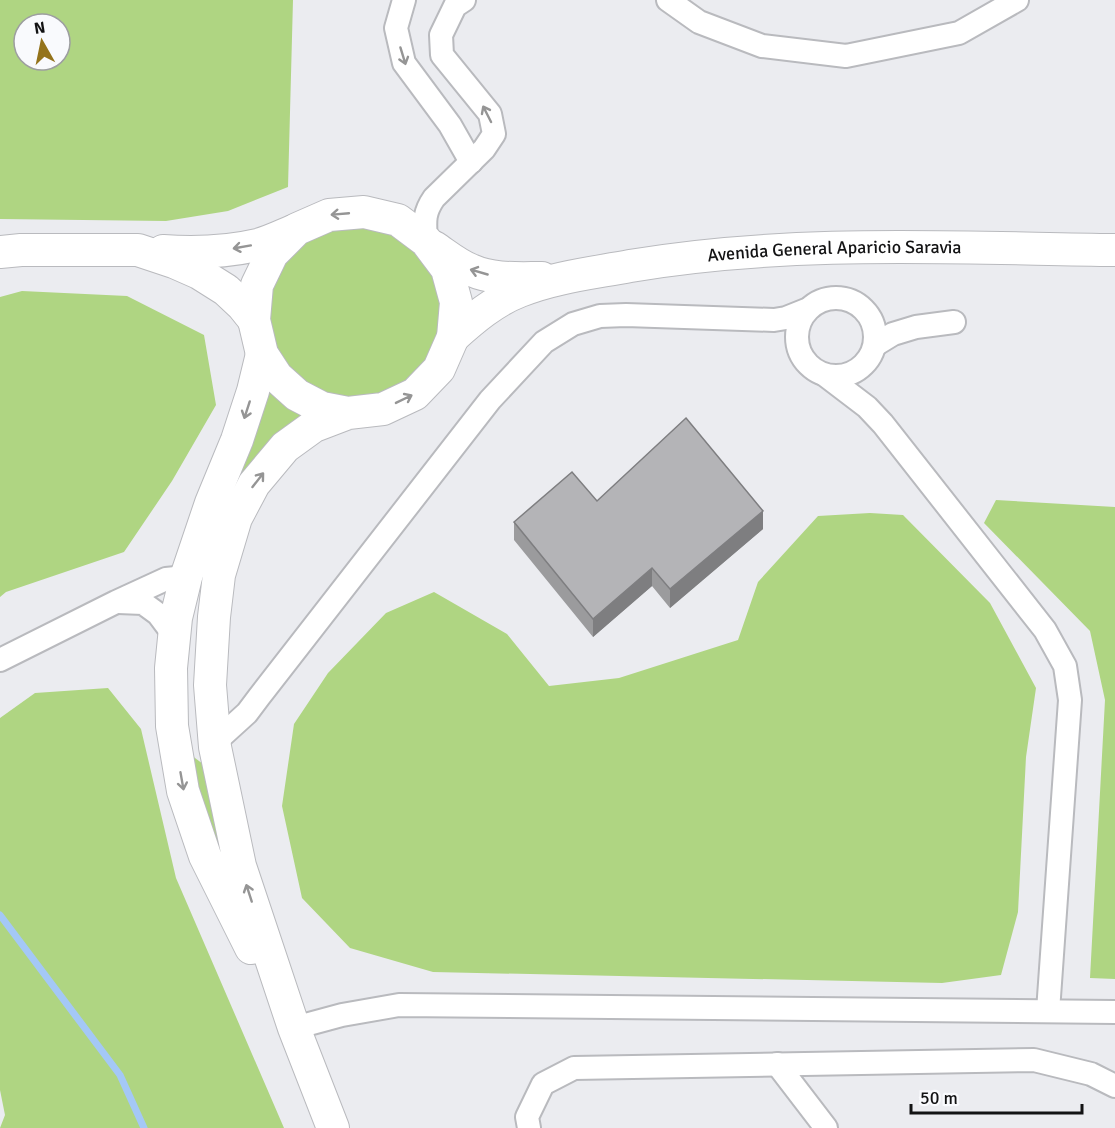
<svg xmlns="http://www.w3.org/2000/svg" width="1115" height="1128" viewBox="0 0 1115 1128" font-family="Signika,sans-serif">
	<style>
		.green { fill: #afd582; fill-rule: evenodd }
		.lines { fill: none; stroke-linecap: round; stroke-linejoin: round }
		.stream { stroke: #a4c8f6; stroke-width: 7 }
		.street-casing { stroke: #b9babe; stroke-width: 26 }
		.secondary-casing { stroke: #b9babe; stroke-width: 34 }
		.street { stroke: #fff; stroke-width: 22 }
		.secondary { stroke: #fff; stroke-width: 32 }
		.wall { fill: #9b9b9d }
		.shaded-wall { fill: #7e7e80 }
		.building { fill: #b4b4b7; stroke: #7e7e80; stroke-width: 1.5 }
		.oneway { stroke: #959595 }
		.labels { text-anchor: middle; dominant-baseline: central; stroke-width: 4.5; stroke-linejoin: round; paint-order: stroke }
		.street-label { font-size: 18px; fill: #131314; stroke: #f9fafd }
	</style>
	<rect width="100%" height="100%" fill="#ebecf0"/>
	<g class="green">
		<path d="M0,0H293L288,187L228,211L166,221L0,219ZM24,24H60V60H24Z"/>
		<circle cx="355" cy="311" r="86"/>
		<polygon points="22,291 127,296 204,335 216,405 172,481 124,552 6,592 0,597 0,297"/>
		<polygon points="263,380 313,415 223,515"/>
		<polygon points="996,500 1115,507 1115,979 1090,978 1105,700 1090,631 984,523"/>
		<polygon points="870,513 903,515 990,603 1036,688 1026,757 1018,912 1001,975 942,983 433,972 350,948 302,898 282,806 294,724 328,673 386,613 434,592 507,634 549,686 619,678 738,640 758,582 818,516"/>
		<polygon points="108,688 141,729 176,878 284,1128 0,1128 5,1115 0,1090 0,718 35,693"/>
		<polygon points="187,752 203,764 229,863 217,853"/>
	</g>
	<g class="lines">
		<polyline class="stream" points="0,915 120,1075 144,1128"/>
		<defs>
			<g id="street">
				<polyline points="404,0 396,28 404,63 450,125 471,162"/>
				<polyline points="668,0 699,22 762,46 846,56 959,33 1017,0"/>
				<path d="M426,241C425,222 423,214 434,198L484,149L494,134L490,114L442,55L441,35L455,6L464,0"/>
				<circle cx="836" cy="337" r="39"/>
				<polyline points="875,345 893,334 916,327 954,322"/>
				<polyline points="825,375 867,407 883,424 1045,630 1065,666 1070,700 1048,1011"/>
				<polyline points="118,602 143,603 158,614 173,634"/>
				<polyline points="0,660 116,602 166,579 186,577"/>
				<polyline points="214,743 247,713 259,697 490,400 544,342 573,324 600,316 626,315 774,320 786,318 806,310"/>
				<polyline points="294,1028 342,1015 399,1005 1115,1012"/>
				<polyline points="777,1064 826,1128"/>
				<polyline points="529,1128 527,1117 543,1084 574,1068 1034,1060 1091,1074 1115,1086"/>
			</g>
			<g id="secondary">
				<path d="M434,247C446,255 458,265 471,270C493,280 518,278 542,278"/>
				<path d="M163,251C194,253 227,252 257,245C269,242 281,236 293,231"/>
				<polyline points="0,252 21,250 138,250 174,262 199,273 226,290 242,305 254,320"/>
				<path id="s1" d="M453,337C473,319 494,301 520,291C555,277 593,273 630,266C790,239 953,248 1115,250"/>
				<polyline points="251,948 205,856 183,791 172,726 171,668 176,618 186,577 211,503 237,440 253,391 262,354"/>
				<polyline points="333,1128 294,1028 240,866 215,747 210,685 214,617 219,575 236,518 254,484 285,447 314,426 348,413 383,409 415,394 439,369 453,337 456,302 447,269 426,241 398,220 364,212 329,215 297,229 272,254 257,285 254,320 262,354 277,377 297,395 322,408 348,413"/>
			</g>
		</defs>
		<use href="#street" class="street-casing"/>
		<use href="#secondary" class="secondary-casing"/>
		<use href="#street" class="street"/>
		<use href="#secondary" class="secondary"/>
	</g>
	<polygon class="wall" points="597,501 763,529 670,608 652,586 593,637 514,540 514,522"/>
	<g class="shaded-wall">
		<polygon points="763,511 763,529 670,608 670,589"/>
		<polygon points="652,568 652,586 593,637 593,619"/>
	</g>
	<polygon class="building" points="686,418 763,511 670,589 652,568 593,619 514,522 572,472 597,501"/>
	<defs><path id="oneway-shaft" d="M-6 0H5M1.5-3L5.5 0L1.5 3" fill="none" stroke-width="1.6" stroke-linecap="round" stroke-linejoin="round" transform="scale(1.5)"/></defs>
	<g class="oneway">
		<use href="#oneway-shaft" transform="translate(403 56) rotate(73)"/>
		<use href="#oneway-shaft" transform="translate(487 114) rotate(-117)"/>
		<use href="#oneway-shaft" transform="translate(340 214) rotate(175)"/>
		<use href="#oneway-shaft" transform="translate(242 247) rotate(170)"/>
		<use href="#oneway-shaft" transform="translate(479 272) rotate(-164)"/>
		<use href="#oneway-shaft" transform="translate(404 399) rotate(-26)"/>
		<use href="#oneway-shaft" transform="translate(247 410) rotate(108)"/>
		<use href="#oneway-shaft" transform="translate(258 480) rotate(-52)"/>
		<use href="#oneway-shaft" transform="translate(182 781) rotate(80)"/>
		<use href="#oneway-shaft" transform="translate(249 893) rotate(-108)"/>
	</g>
	<g class="labels">
		<g class="street-label">
			<text stroke="none"><textPath href="#s1" startOffset="400">Avenida General Aparicio Saravia</textPath></text>
		</g>
	</g>
	<g transform="translate(42 42) rotate(351)"><circle r="28" fill="#f9fafd" stroke="#9d9ea0" stroke-width="1.5"/>
	<path d="M0-4.5L10 22L0 15L-10 22Z" fill="#94731b"/>
	<text y="-9" font-size="16" font-weight="bold" text-anchor="middle" fill="#131314">N</text>
	</g>
	<path d="M911 1104v9h171v-9" fill="none" stroke="#131314" stroke-width="3"/>
	<text x="920" y="1104" font-size="18" fill="#131314" stroke="#f9fafd" stroke-width="4.5" paint-order="stroke">50 m</text>
</svg>
